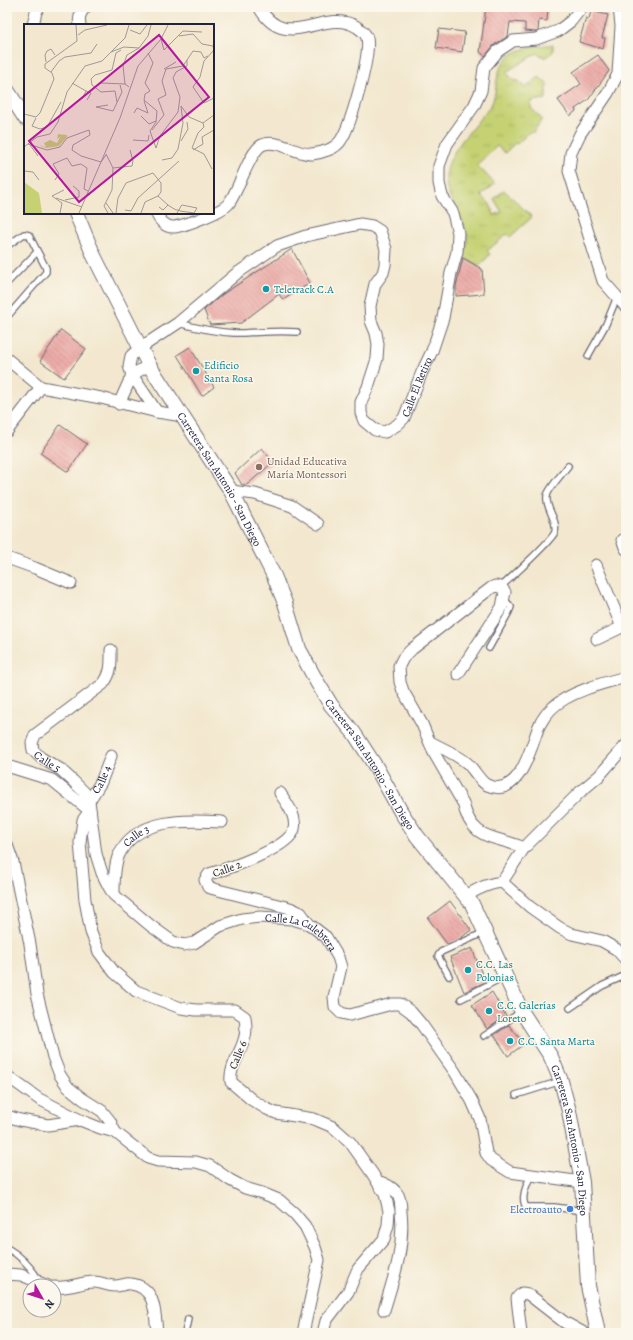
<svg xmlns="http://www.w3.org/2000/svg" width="633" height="1340" viewBox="0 0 633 1340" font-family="Alegreya,serif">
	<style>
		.park { fill: url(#park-tufts); stroke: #747a56 }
		.building { fill: url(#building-back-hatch) }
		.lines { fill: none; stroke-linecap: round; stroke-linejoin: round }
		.service-casing { stroke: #6b676f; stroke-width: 8 }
		.minor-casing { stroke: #6b676f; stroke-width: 13 }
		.tertiary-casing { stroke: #6b676f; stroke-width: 16 }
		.service { stroke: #fff; stroke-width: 5.5 }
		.minor { stroke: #fff; stroke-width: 11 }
		.tertiary { stroke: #fff; stroke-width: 14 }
		.culture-dot { fill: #0f9aa8; stroke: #fbf7ec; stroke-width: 1.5 }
		.education-dot { fill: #8d6e63; stroke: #fbf7ec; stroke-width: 1.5 }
		.shop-dot { fill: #3f7fe0; stroke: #fbf7ec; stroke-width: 1.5 }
		.labels { text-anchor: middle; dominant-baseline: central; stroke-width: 3; stroke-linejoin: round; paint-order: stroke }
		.culture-label { font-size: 11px; fill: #0d838f; stroke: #fbf7ec; text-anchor: start }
		.street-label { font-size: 11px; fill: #22223b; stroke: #fbf7ec }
		.education-label { font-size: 11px; fill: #785e54; stroke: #fbf7ec; text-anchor: start }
		.shop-label { font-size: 11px; fill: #366cbe; stroke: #fbf7ec; text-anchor: end }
		.inset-road { fill: none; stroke: #9f9994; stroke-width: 1 }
		.view { fill: #b5179e; fill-opacity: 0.15; stroke: #b5179e; stroke-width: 2 }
		.inset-edge { fill: none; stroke: #22223b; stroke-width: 2 }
	</style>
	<defs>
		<pattern id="park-tufts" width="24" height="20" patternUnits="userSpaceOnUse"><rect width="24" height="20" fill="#c5d172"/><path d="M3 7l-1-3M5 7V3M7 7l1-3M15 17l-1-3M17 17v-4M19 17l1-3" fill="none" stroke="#a9b364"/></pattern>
		<pattern id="building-back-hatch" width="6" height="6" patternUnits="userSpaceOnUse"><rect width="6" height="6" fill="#eba8a4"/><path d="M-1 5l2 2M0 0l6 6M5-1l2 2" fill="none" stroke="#c9908e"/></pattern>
	</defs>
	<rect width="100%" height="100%" fill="#fbf7ec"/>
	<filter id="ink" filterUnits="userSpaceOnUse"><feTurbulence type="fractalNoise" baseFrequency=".025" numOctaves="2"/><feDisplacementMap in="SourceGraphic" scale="8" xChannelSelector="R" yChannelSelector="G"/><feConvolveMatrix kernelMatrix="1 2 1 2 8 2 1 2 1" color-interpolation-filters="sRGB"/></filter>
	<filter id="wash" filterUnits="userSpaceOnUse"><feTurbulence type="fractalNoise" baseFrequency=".012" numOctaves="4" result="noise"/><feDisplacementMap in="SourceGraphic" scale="16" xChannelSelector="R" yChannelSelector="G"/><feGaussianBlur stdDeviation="0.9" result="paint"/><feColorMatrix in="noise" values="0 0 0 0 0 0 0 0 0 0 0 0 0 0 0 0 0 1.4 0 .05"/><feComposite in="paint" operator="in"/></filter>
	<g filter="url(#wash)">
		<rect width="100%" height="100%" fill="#f3e8cf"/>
		<path class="park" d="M546,45H553V52L545,58L537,53L506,72L515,82L518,80L525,88L539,77L547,84L546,99L532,101L531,108L542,119L533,133L531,131L517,144L515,143L505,153L497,146L477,165L495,184L481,195L490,204L494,215L502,212L494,199L504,190L532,217L510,237L507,234L487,251L490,254L480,266L463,257C465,251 468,243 467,236C464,215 446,201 446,180C446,154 467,136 481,117C484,114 489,109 491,105C499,89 493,72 508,57C518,48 533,47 546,45Z"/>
		<g id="blocks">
			<g class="building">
				<polygon points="486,7 548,8 547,21 539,20 538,31 536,32 525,31 525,23 510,22 508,36 494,45 485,56 480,52"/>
				<polygon points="591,11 608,15 602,38 605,38 603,49 579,42 586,18 589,19"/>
				<polygon points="439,29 465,32 462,52 436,48"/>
				<polygon points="598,55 609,71 588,100 575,109 576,111 570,116 558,100 581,84 573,72"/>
				<polygon points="292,249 310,283 283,300 279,294 241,323 210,325 204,310 223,294"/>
				<polygon points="463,258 482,269 484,294 456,296 456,286"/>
				<polygon points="61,330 86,349 64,378 40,361"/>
				<polygon points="190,347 214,387 202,396 177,355"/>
				<polygon points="60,425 87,444 68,472 40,453"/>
				<polygon points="262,448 273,462 248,484 242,485 235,473"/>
				<polygon points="450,901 471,930 458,940 447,944 428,918"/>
				<polygon points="472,948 485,982 464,992 450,957"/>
				<polygon points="492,992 506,1016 487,1029 472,1005"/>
				<polygon points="509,1025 524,1044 508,1056 494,1035"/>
			</g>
		</g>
	</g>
	<g filter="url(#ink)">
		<use href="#blocks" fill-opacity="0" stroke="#6b676f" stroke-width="1"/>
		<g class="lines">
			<defs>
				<g id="service">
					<polyline points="7,246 24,234 29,235 46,268 46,272 7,317"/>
					<polyline points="7,283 37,252"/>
					<path d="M178,323C197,328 215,332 234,333C255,333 276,330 297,332"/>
					<polyline points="588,356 606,324 617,297"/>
					<path d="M501,587C511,577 551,542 555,532C558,519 545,509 547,496C548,489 563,473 568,466"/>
					<polyline points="489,648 509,612 511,607 504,599"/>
					<polyline points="449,976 438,956 441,952 485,932"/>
					<polyline points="461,999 505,976"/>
					<polyline points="570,1008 602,986 626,975"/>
					<polyline points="484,1036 521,1012"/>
					<polyline points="516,1095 561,1081"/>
					<path d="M531,1175C527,1184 520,1198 526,1207H554L583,1211"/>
					<path d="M7,1248C21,1256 32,1268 40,1282"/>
					<polyline points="185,1333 188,1319"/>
				</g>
				<g id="minor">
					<polyline points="619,7 621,26 618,74 608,93 580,134 571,153 569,171 603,281 626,307"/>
					<polyline points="33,25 36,12 39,7"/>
					<path d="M80,25C78,18 81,11 86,7"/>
					<path d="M156,213C159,220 166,228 174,227C184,226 224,211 229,203C239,190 249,152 262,145C278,138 296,155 312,154C321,153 336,149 341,140C351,125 371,55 367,38C366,33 361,30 357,27C324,6 286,55 259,7"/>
					<polyline points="7,359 41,387 101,398 157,412 183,416"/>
					<polyline points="119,404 132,375 149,365"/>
					<path id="s1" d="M157,412L132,375L129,366L131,356L140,348L178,323L236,274L277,246L306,236L360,224L372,226L380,231L386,249L385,265L383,273L375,284L370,306L371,321L376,333L378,344L377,359L368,387L361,402V413L364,421L375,430L385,432L397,425L404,418L422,372L432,351L443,318L451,273L457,252L458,233L453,213L442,196L439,183V166L447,144L474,106L481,91L484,68L498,51L513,41L536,39L558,31L571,21L582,7"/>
					<polyline points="7,431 41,387"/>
					<polyline points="231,491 255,494 292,506 318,524"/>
					<polyline points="622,540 626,549"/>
					<polyline points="7,558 35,568 71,583"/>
					<polyline points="596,565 622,627 626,625"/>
					<polyline points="597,639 622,627"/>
					<path id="s2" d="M111,650C111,663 112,673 103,684L35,735L32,743L33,750L41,758L60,769L73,781L84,792L89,801L96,854L102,873L109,887L114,895L151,926L173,942L184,945L194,943L220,926L242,919L260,917L292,919L309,924L326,937L338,957L341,967L334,997L335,1007L341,1013L350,1015L392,1004H400L411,1012L422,1025L455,1072L472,1101L480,1119L486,1153L491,1160L510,1172L582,1182"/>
					<path d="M458,674L502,607L505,592L501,587L495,586L491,588L412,649L403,658L399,666L400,682L403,691L422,724L434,753L463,803C472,842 495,835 524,848"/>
					<path d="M430,742C442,748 456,754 467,763C473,768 480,782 487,785C520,800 531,746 539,726C542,720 546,714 551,709C568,692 603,683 626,677"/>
					<polyline points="7,766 52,780 90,811"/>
					<path d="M280,793C287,804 297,816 294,829C290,848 227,869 209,874L205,880L208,887L214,889L290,908L301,913L309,924"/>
					<path id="s3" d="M89,801L101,782L111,756"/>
					<path d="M90,811L83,820L80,842L85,900L91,932L99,952L114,972L136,991L181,1008L196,1010H235L245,1017C246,1025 247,1032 244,1040C240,1054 229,1068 231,1082L252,1100L267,1109L276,1113L314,1119L333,1127L350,1142L372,1173L385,1194L389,1211L388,1225L384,1239L358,1269L348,1292L326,1321L323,1333"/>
					<polyline points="7,845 13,862 30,944 37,994 53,1057 60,1075 68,1087 83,1099 102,1111 110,1121 115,1132"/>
					<polyline points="502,882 524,848 580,792 599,776 626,745"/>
					<path id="s4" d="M114,894C114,883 114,868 118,857C134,817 187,820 222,822"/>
					<path d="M466,896C477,889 489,883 502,882L530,907L560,928L572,934L602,941L616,949L626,960"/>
					<polyline points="7,1076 39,1099 80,1120"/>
					<polyline points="7,1116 20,1120 48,1125 80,1120 100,1128 115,1132 148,1158 158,1161 196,1162 210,1166 230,1180 245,1188 262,1193 279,1200 294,1213 305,1226 315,1247 319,1260 303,1333"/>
					<path d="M377,1181C384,1183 391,1186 396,1192C400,1196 401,1206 401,1212C405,1247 394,1277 384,1310"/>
					<polyline points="7,1274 21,1275 48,1286"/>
					<path d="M54,1287C70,1289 80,1282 94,1282C101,1282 108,1286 115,1286C121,1286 126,1283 131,1284C156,1287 155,1313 157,1333"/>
					<polyline points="521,1333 517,1298 522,1293 528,1294 564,1322 584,1333"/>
				</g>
				<g id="tertiary">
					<polyline points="7,90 25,118"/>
					<path id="s5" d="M76,213L94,256L149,365L231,491L274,576L285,603L299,649L317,682L331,705L354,733L376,767L401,812L417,836L472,904L522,1012L551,1057L561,1081L569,1111L582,1182L588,1286L598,1333"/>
				</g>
			</defs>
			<use href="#service" class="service-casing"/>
			<use href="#minor" class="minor-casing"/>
			<use href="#tertiary" class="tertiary-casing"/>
			<use href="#service" class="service"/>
			<use href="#minor" class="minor"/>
			<use href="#tertiary" class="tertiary"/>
		</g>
	</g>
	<g class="culture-dot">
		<circle cx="266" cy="289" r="4"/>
		<circle cx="196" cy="371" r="4"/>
		<circle cx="468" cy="970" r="4"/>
		<circle cx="489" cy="1011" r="4"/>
		<circle cx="510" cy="1041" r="4"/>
	</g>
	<circle class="education-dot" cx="259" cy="467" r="4"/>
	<circle class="shop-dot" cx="570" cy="1209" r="4"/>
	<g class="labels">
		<g class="culture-label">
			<text x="274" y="289">Teletrack C.A</text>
			<text x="204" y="365">Edificio<tspan x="204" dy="13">Santa Rosa</tspan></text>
			<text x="476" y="964">C.C. Las<tspan x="476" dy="13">Polonias</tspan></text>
			<text x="497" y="1005">C.C. Galerías<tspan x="497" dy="13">Loreto</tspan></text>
			<text x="518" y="1041">C.C. Santa Marta</text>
		</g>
		<g class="street-label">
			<text stroke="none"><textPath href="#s1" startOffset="636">Calle El Retiro</textPath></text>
			<text stroke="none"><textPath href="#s5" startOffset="303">Carretera San Antonio - San Diego</textPath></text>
			<text stroke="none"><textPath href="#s2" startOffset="155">Calle 5</textPath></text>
			<text stroke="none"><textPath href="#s5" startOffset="627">Carretera San Antonio - San Diego</textPath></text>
			<text stroke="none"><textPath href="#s3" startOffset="25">Calle 4</textPath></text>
			<text stroke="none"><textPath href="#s4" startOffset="66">Calle 3</textPath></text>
			<text transform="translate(227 869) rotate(-20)">Calle 2</text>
			<text stroke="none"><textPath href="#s2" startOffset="527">Calle La Culebrera</textPath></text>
			<text transform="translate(238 1055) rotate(-68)">Calle 6</text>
			<text stroke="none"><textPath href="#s5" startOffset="1059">Carretera San Antonio - San Diego</textPath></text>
		</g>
		<g class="education-label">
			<text x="267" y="461">Unidad Educativa<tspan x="267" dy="13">María Montessori</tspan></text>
		</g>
		<g class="shop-label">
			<text x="562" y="1209">Electroauto</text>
		</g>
	</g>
	<g transform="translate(24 24)">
		<rect width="190" height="190" fill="#f3e8cf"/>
		<path d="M34,110L43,111V113L35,122L22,124L15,121L22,123L20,119L26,116L33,119L36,113L33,115ZM0,158L15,169L18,189H0Z" fill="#c5d172"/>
		<path class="inset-road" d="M106,6L116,10L123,1M54,11L61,6L83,1M155,12L169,10L178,20L189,22L190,26L180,37L176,53L169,63L180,79L190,74M137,15L140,26L159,7L178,8M115,24L124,12L127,1M87,28L101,14L105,1M124,29L129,39L121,59L126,67L121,70L120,76L133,87L132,98L126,107L132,124L136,112L154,88L156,73L149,54L152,48L163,42V36M22,38L21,31L23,27L27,25L31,31M140,45L152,38M27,48L35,37L41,33L67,29L73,20M48,59L62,67L58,75M77,59L101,60M62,67L67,69L63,76M93,78L91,67L77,68L68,61L67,55L71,51L88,46L92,29L97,26M84,81L72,83L89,87L98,68L96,61M157,82L165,93L179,99L190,91M110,89L113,84L124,89L120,77M0,90L12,93L16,89L30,55L28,49L21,44V40L53,17L52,1M117,92L125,100L132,97M12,94L8,102L16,105L23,103L37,78M179,99L180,103L174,109L168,124L180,130L188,145M128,106L140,91L134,75L142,71L138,57L142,45L159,42L169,27L177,28L180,34L184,32M109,116L124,117L125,111M157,117L164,105L163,98M4,120L23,126L36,123L43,114L65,106L66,111L49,121L48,126L57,132L77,138L82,131M6,121L14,132M0,123L13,113L26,110L34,98L43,68L61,42L78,37L87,28L100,23L115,24L103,31L99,42L101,60L105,63M169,126L179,120L178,113L190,106M82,130L89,144L88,166L80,182L84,189M138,136L148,134L154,125L159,99L157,82M89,144L108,142L109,137L106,126M0,147L9,148L15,156M31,156L35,150L29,140L43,134L48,142L57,140L63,144L60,165L64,167M134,172L144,181L147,183L152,186H155L156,187L170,189L173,184L158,181L157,182L155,186L153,189M32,174L58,183M41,176L55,173V167L49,162M82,179L89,189M135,183L139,186L144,181M101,186L107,187L114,174L155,137M36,189L38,179L28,172L40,166M55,189L96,94L114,42L137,15L144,1M92,189L94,174L102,159L129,149L137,159V168L134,172L121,178L117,189"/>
		<path class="view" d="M135,11L185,73L55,178L5,117Z"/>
		<rect width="190" height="190" class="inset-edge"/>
	</g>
	<rect width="633" height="1340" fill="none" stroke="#fbf7ec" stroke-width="24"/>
	<g transform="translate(42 1298) rotate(129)"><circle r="19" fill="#fbf7ec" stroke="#a4a2a5"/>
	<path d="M0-3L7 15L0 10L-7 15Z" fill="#b5179e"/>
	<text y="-6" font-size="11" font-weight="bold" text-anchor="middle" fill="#22223b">N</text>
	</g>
</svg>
